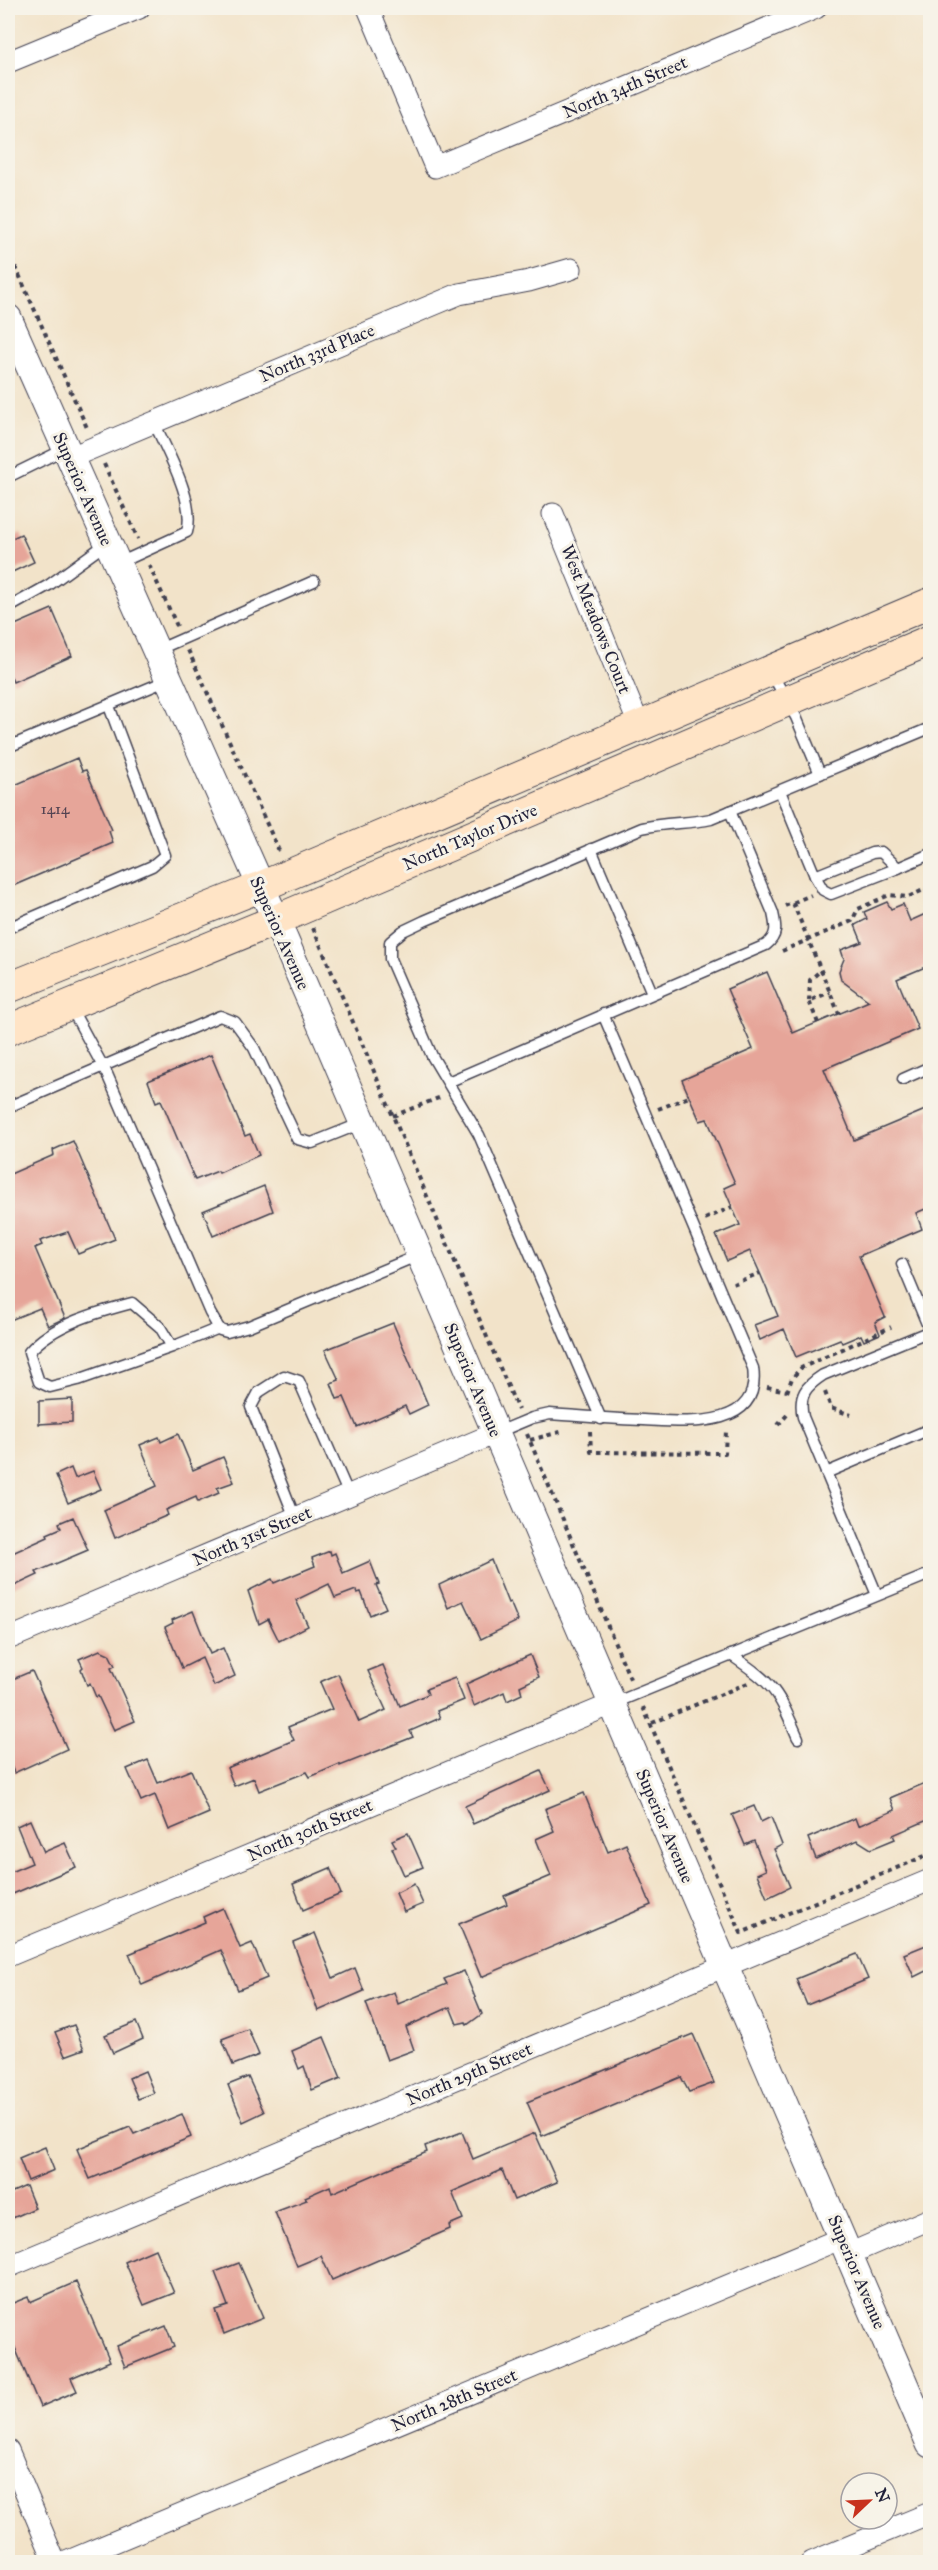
<svg xmlns="http://www.w3.org/2000/svg" width="938" height="2570" viewBox="0 0 938 2570" font-family="'IM FELL Great Primer',serif">
	<style>
		.building { fill: #e6a599 }
		.lines { fill: none; stroke-linecap: round; stroke-linejoin: round }
		.service-casing { stroke: #413f50; stroke-width: 13 }
		.minor-casing { stroke: #413f50; stroke-width: 23 }
		.tertiary-casing { stroke: #413f50; stroke-width: 29 }
		.secondary-casing { stroke: #413f50; stroke-width: 32 }
		.path { stroke: #413f50; stroke-width: 4; stroke-dasharray: 4.5 4.5; stroke-linecap: butt }
		.service { stroke: #fff; stroke-width: 10 }
		.minor { stroke: #fff; stroke-width: 21 }
		.tertiary { stroke: #fff; stroke-width: 27 }
		.secondary { stroke: #ffe4c6; stroke-width: 30 }
		.labels { text-anchor: middle; dominant-baseline: central; stroke-width: 6; stroke-linejoin: round; paint-order: stroke }
		.number-label { font-size: 15px; fill: #534352 }
		.street-label { font-size: 18px; fill: #22223b; stroke: #f7f3e8 }
	</style>
	<rect width="100%" height="100%" fill="#f7f3e8"/>
	<filter id="ink" filterUnits="userSpaceOnUse"><feTurbulence type="fractalNoise" baseFrequency=".0167" numOctaves="2"/><feDisplacementMap in="SourceGraphic" scale="12" xChannelSelector="R" yChannelSelector="G"/><feConvolveMatrix kernelMatrix="1 2 1 2 8 2 1 2 1" color-interpolation-filters="sRGB"/></filter>
	<filter id="wash" filterUnits="userSpaceOnUse"><feTurbulence type="fractalNoise" baseFrequency=".008" numOctaves="4" result="noise"/><feDisplacementMap in="SourceGraphic" scale="24" xChannelSelector="R" yChannelSelector="G"/><feGaussianBlur stdDeviation="1.35" result="paint"/><feColorMatrix in="noise" values="0 0 0 0 0 0 0 0 0 0 0 0 0 0 0 0 0 1.4 0 .05"/><feComposite in="paint" operator="in"/></filter>
	<g filter="url(#wash)">
		<rect width="100%" height="100%" fill="#f2e3c9"/>
		<g id="blocks">
			<g class="building">
				<polygon points="21,534 34,562 8,574 8,540"/>
				<polygon points="52,609 72,656 13,682 8,670 8,628"/>
				<polygon points="77,758 82,771 86,770 112,830 109,831 113,843 8,888 8,788"/>
				<polygon points="887,902 891,909 903,904 910,921 930,912 930,965 897,979 918,1029 824,1069 854,1140 930,1108 930,1207 916,1213 922,1229 859,1256 885,1317 875,1322 880,1334 864,1341 861,1335 842,1343 840,1339 796,1357 784,1329 760,1340 754,1325 778,1316 760,1273 750,1251 727,1261 716,1235 740,1225 724,1188 735,1183 707,1119 700,1121 682,1080 753,1049 727,989 767,972 793,1033 869,1001 841,980 839,971 844,959 841,950 862,942 855,925 867,919 864,912"/>
				<polygon points="211,1055 245,1136 250,1134 259,1155 219,1173 218,1171 195,1180 161,1100 156,1102 148,1081"/>
				<polygon points="73,1141 115,1239 78,1254 68,1232 40,1241 42,1245 35,1248 65,1318 48,1326 40,1308 8,1321 8,1175 54,1155 53,1150"/>
				<polygon points="264,1186 273,1211 213,1236 203,1211"/>
				<polygon points="393,1323 428,1405 409,1414 405,1406 357,1427 344,1397 337,1399 331,1383 339,1380 325,1350"/>
				<polygon points="72,1399 72,1422 39,1424 39,1401"/>
				<polygon points="178,1434 193,1470 223,1457 234,1482 217,1488 219,1493 198,1502 196,1497 166,1510 168,1515 115,1538 104,1510 157,1486 140,1445 159,1437 161,1442"/>
				<polygon points="71,1468 75,1478 93,1471 101,1489 68,1503 56,1475"/>
				<polygon points="73,1517 88,1550 36,1572 38,1575 8,1589 8,1555 48,1537 47,1534 61,1528 59,1523"/>
				<polygon points="330,1551 331,1555 335,1553 343,1573 370,1561 379,1584 376,1585 386,1608 370,1615 361,1592 357,1593 356,1590 335,1598 329,1584 296,1600 308,1626 279,1641 268,1619 259,1624 248,1591 272,1579 274,1583 315,1566 312,1558"/>
				<polygon points="491,1560 508,1603 510,1602 518,1621 481,1639 463,1601 448,1608 439,1585"/>
				<polygon points="193,1611 210,1654 223,1648 235,1676 214,1686 202,1658 182,1668 165,1627 173,1623 172,1620"/>
				<polygon points="100,1650 109,1654 115,1666 111,1668 135,1721 114,1730 98,1696 96,1697 90,1683 87,1685 81,1669 83,1667 79,1659"/>
				<polygon points="530,1655 539,1677 520,1686 522,1694 507,1701 504,1692 474,1706 466,1684"/>
				<polygon points="383,1665 400,1706 428,1694 426,1689 455,1678 464,1700 437,1711 440,1718 410,1731 413,1737 340,1766 340,1764 310,1777 307,1772 259,1791 254,1778 234,1786 227,1768 294,1740 288,1727 332,1709 320,1682 338,1674 359,1722 386,1710 368,1671"/>
				<polygon points="32,1671 67,1749 14,1773 8,1758 8,1681"/>
				<polygon points="148,1760 158,1783 191,1770 209,1813 169,1830 155,1795 141,1801 127,1769"/>
				<polygon points="541,1771 550,1790 473,1824 465,1806"/>
				<polygon points="930,1781 930,1819 893,1835 895,1839 871,1849 857,1840 816,1859 808,1838 855,1818 858,1826 895,1810 890,1798"/>
				<polygon points="584,1793 608,1852 626,1844 651,1905 481,1977 459,1924 507,1904 504,1896 551,1876 536,1839 554,1831 545,1809"/>
				<polygon points="754,1806 761,1822 771,1817 782,1845 774,1849 790,1887 767,1898 757,1874 766,1870 754,1841 745,1845 732,1815"/>
				<polygon points="30,1820 44,1852 65,1843 76,1867 8,1896 8,1873 32,1863 17,1826"/>
				<polygon points="408,1833 423,1867 404,1875 392,1848 396,1847 392,1840"/>
				<polygon points="330,1868 341,1894 303,1910 293,1884"/>
				<polygon points="414,1884 423,1904 404,1912 396,1893"/>
				<polygon points="223,1908 240,1948 252,1943 267,1978 238,1990 221,1950 142,1985 129,1954 205,1922 203,1917"/>
				<polygon points="315,1933 333,1978 355,1968 364,1991 318,2011 293,1942"/>
				<polygon points="926,1945 930,1957 930,1969 914,1977 904,1954"/>
				<polygon points="857,1954 868,1979 807,2005 796,1979"/>
				<polygon points="464,1971 482,2014 467,2025 466,2022 457,2024 450,2007 406,2027 414,2050 387,2060 366,2003 394,1992 398,2004 447,1984 444,1979"/>
				<polygon points="136,2022 143,2039 113,2053 105,2035"/>
				<polygon points="74,2025 84,2049 65,2056 55,2032"/>
				<polygon points="248,2029 259,2055 233,2065 222,2039"/>
				<polygon points="693,2034 714,2083 689,2092 681,2077 542,2136 527,2102"/>
				<polygon points="324,2037 341,2078 312,2090 304,2066 299,2069 292,2051"/>
				<polygon points="145,2071 154,2093 138,2099 129,2078"/>
				<polygon points="248,2077 264,2112 243,2122 228,2085"/>
				<polygon points="182,2114 191,2137 90,2179 77,2149 130,2127 134,2134"/>
				<polygon points="462,2132 473,2159 535,2133 557,2182 514,2200 502,2170 452,2192 463,2219 449,2225 450,2229 332,2280 321,2256 297,2266 275,2212 307,2200 305,2197 330,2186 332,2193 427,2152 425,2146"/>
				<polygon points="45,2147 54,2170 28,2181 19,2158"/>
				<polygon points="26,2186 35,2208 8,2220 8,2194"/>
				<polygon points="155,2249 174,2293 144,2305 125,2262"/>
				<polygon points="239,2263 263,2318 224,2334 215,2310 228,2306 215,2272"/>
				<polygon points="76,2282 110,2361 71,2378 77,2391 40,2407 8,2331 8,2305 28,2297 30,2302"/>
				<polygon points="166,2326 174,2347 125,2367 117,2346"/>
			</g>
		</g>
	</g>
	<g filter="url(#ink)">
		<use href="#blocks" fill-opacity="0" stroke="#413f50" stroke-width="1.5"/>
		<g class="lines">
			<defs>
				<g id="service">
					<polyline points="8,477 65,449"/>
					<path d="M117,564L187,532C196,501 167,452 154,422"/>
					<polyline points="8,608 49,585 107,543"/>
					<polyline points="155,651 314,581"/>
					<polyline points="771,672 796,717 820,774"/>
					<polyline points="8,747 168,680"/>
					<polyline points="780,791 815,876 872,853 881,852 898,868 930,854"/>
					<polyline points="591,849 652,993"/>
					<polyline points="815,876 823,890 831,894 898,868"/>
					<polyline points="8,928 152,866 165,855 109,706"/>
					<polyline points="70,1006 107,1074 210,1313 220,1330 227,1332 249,1326 419,1255"/>
					<polyline points="903,1079 930,1067"/>
					<path d="M448,1082L766,945C778,935 776,927 773,913L730,811"/>
					<polyline points="8,1107 220,1016 235,1022 254,1048 297,1139 312,1143 362,1123"/>
					<polyline points="902,1264 930,1331"/>
					<path d="M172,1347L160,1327L132,1303C98,1312 53,1324 29,1352L39,1382L50,1387L78,1380L172,1347L219,1328"/>
					<path d="M601,1419L479,1135L432,1056L390,959V942L403,931L424,921L642,828C665,822 688,824 711,819L930,728"/>
					<path d="M496,1433L532,1418L550,1414C581,1416 612,1419 643,1420C684,1422 762,1431 753,1368L603,1014"/>
					<polyline points="826,1473 930,1429"/>
					<polyline points="295,1518 251,1407 259,1392 284,1376 299,1381 349,1495"/>
					<path d="M877,1595L803,1417C798,1395 806,1386 823,1375L930,1331"/>
					<path d="M731,1655C775,1685 777,1690 798,1738"/>
					<polyline points="612,1704 930,1574"/>
				</g>
				<g id="minor">
					<polyline points="368,8 435,167 816,8"/>
					<polyline points="8,62 139,8"/>
					<polyline points="69,458 459,294 529,281 571,269"/>
					<polyline points="553,514 639,725"/>
					<polyline points="8,1639 496,1433"/>
					<polyline points="8,1956 612,1704"/>
					<polyline points="849,2254 930,2219"/>
					<polyline points="8,2267 930,1880"/>
					<polyline points="8,2450 55,2562"/>
					<polyline points="66,2562 842,2238"/>
					<polyline points="812,2562 930,2513"/>
				</g>
				<polyline id="tertiary" points="8,318 276,920 930,2444"/>
				<g id="secondary">
					<polyline points="8,988 260,887 930,603"/>
					<polyline points="8,1030 276,920 930,640"/>
				</g>
			</defs>
			<use href="#service" class="service-casing"/>
			<use href="#minor" class="minor-casing"/>
			<use href="#tertiary" class="tertiary-casing"/>
			<use href="#secondary" class="secondary-casing"/>
			<g class="path">
				<polyline points="8,250 88,430"/>
				<polyline points="104,464 138,539"/>
				<polyline points="149,565 177,626"/>
				<polyline points="188,650 280,853"/>
				<polyline points="926,889 930,900"/>
				<polyline points="793,903 839,1014"/>
				<polyline points="785,906 811,895"/>
				<polyline points="313,928 518,1410"/>
				<polyline points="782,951 852,921 858,909 889,895 908,897 930,887"/>
				<polyline points="809,1001 810,980 821,970"/>
				<polyline points="818,1023 809,1001 830,992"/>
				<polyline points="658,1109 689,1097"/>
				<polyline points="393,1116 441,1097"/>
				<polyline points="705,1219 732,1207"/>
				<polyline points="733,1284 760,1273"/>
				<polyline points="767,1387 787,1391"/>
				<polyline points="787,1392 792,1378 801,1368 891,1327"/>
				<polyline points="825,1392 831,1408 851,1415"/>
				<polyline points="778,1425 787,1415"/>
				<polyline points="590,1431 591,1452 725,1453 726,1430"/>
				<polyline points="527,1434 631,1681"/>
				<polyline points="530,1440 564,1431"/>
				<polyline points="643,1707 741,1933 930,1854"/>
				<polyline points="652,1723 748,1683"/>
			</g>
			<use href="#service" class="service"/>
			<use href="#minor" class="minor"/>
			<use href="#tertiary" class="tertiary"/>
			<use href="#secondary" class="secondary"/>
		</g>
	</g>
	<g class="labels">
		<g class="number-label">
			<text x="55" y="809">1414</text>
		</g>
		<g class="street-label">
			<text transform="translate(625 87) rotate(-23)">North 34th Street</text>
			<text transform="translate(317 353) rotate(-23)">North 33rd Place</text>
			<text transform="translate(83 489) rotate(66)">Superior Avenue</text>
			<text transform="translate(596 619) rotate(68)">West Meadows Court</text>
			<text transform="translate(470 837) rotate(-23)">North Taylor Drive</text>
			<text transform="translate(280 933) rotate(66)">Superior Avenue</text>
			<text transform="translate(473 1380) rotate(67)">Superior Avenue</text>
			<text transform="translate(252 1536) rotate(-23)">North 31st Street</text>
			<text transform="translate(665 1826) rotate(67)">Superior Avenue</text>
			<text transform="translate(310 1830) rotate(-23)">North 30th Street</text>
			<text transform="translate(469 2074) rotate(-23)">North 29th Street</text>
			<text transform="translate(857 2272) rotate(67)">Superior Avenue</text>
			<text transform="translate(454 2400) rotate(-23)">North 28th Street</text>
		</g>
	</g>
	<rect width="938" height="2570" fill="none" stroke="#f7f3e8" stroke-width="30"/>
	<g transform="translate(869 2501) rotate(67)"><circle r="28" fill="#f7f3e8" stroke="#a29fa3" stroke-width="1.5"/>
	<path d="M0-4.5L10 22L0 15L-10 22Z" fill="#c8321e"/>
	<text y="-9" font-size="16" font-weight="bold" text-anchor="middle" fill="#22223b">N</text>
	</g>
</svg>
